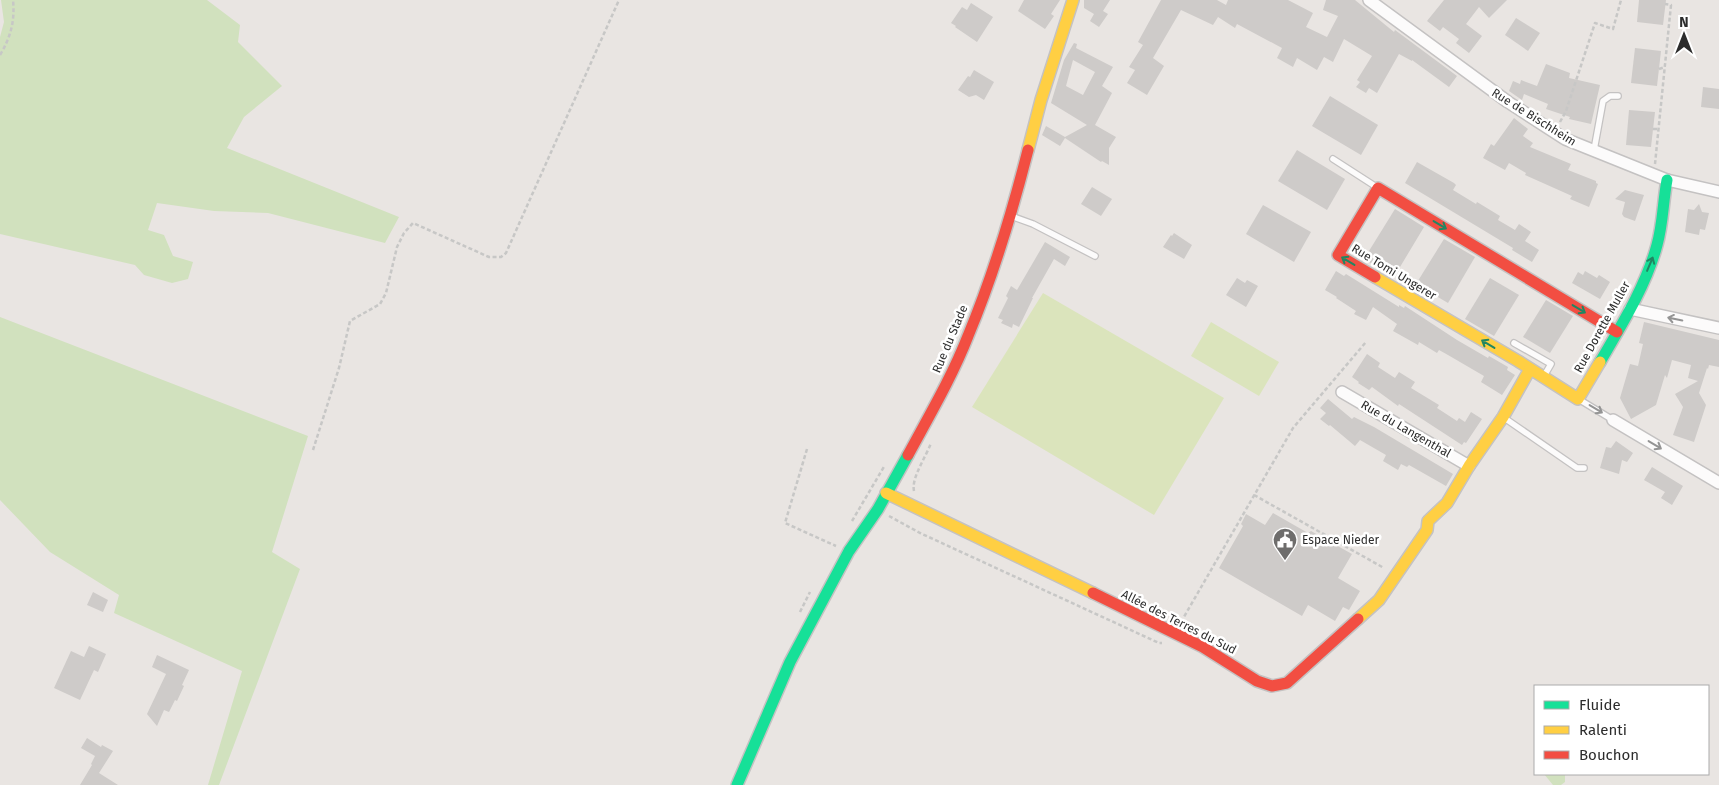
<svg xmlns="http://www.w3.org/2000/svg" width="1719" height="785" viewBox="0 0 1719 785" font-family="'Fira Sans',sans-serif">
	<style>
		.green { fill: #d1e1be }
		.pitch { fill: #dbe4bc }
		.building { fill: #cecbc9; fill-rule: evenodd }
		.lines { fill: none; stroke-linecap: round; stroke-linejoin: round }
		.lane-casing { stroke: #c4c2c2; stroke-width: 8 }
		.street-casing { stroke: #c4c2c2; stroke-width: 14 }
		.fast-casing { stroke: #c4c2c2; stroke-width: 14 }
		.slow-casing { stroke: #c4c2c2; stroke-width: 14 }
		.jam-casing { stroke: #c4c2c2; stroke-width: 14 }
		.path { stroke: #c7c7c6; stroke-width: 2.5; stroke-dasharray: 4 2.5; stroke-linecap: butt }
		.lane { stroke: #fcfbfb; stroke-width: 5.5 }
		.street { stroke: #fcfbfb; stroke-width: 11 }
		.fast { stroke: #16e098; stroke-width: 11 }
		.slow { stroke: #ffcf43; stroke-width: 11 }
		.jam { stroke: #f24e42; stroke-width: 11 }
		.oneway { stroke: #218662 }
		.oneway2 { stroke: #949494 }
		.labels { text-anchor: middle; dominant-baseline: central; stroke-width: 5; stroke-linejoin: round; paint-order: stroke }
		.street-label { font-size: 12px; fill: #2c2c2c; stroke: #fff }
		.poi-label { font-size: 12px; fill: #2c2c2c; stroke: #fff; text-anchor: start }
	</style>
	<rect width="100%" height="100%" fill="#e9e5e2"/>
	<g class="green">
		<polygon points="1,0 207,0 240,25 238,42 282,86 244,117 227,148 399,217 385,243 268,213 214,211 157,203 148,230 164,235 173,256 193,262 188,279 172,283 144,275 135,265 0,234 0,37 4,22"/>
		<polygon points="0,317 308,436 272,552 300,569 219,785 208,785 242,671 114,613 119,595 50,552 0,500"/>
		<polygon points="1544,774 1565,774 1565,782 1561,785 1553,785"/>
	</g>
	<g class="pitch">
		<polygon points="1043,293 1224,398 1154,515 972,407"/>
		<polygon points="1211,322 1279,362 1259,396 1191,356"/>
	</g>
	<g class="building">
		<polygon points="1024,0 1060,0 1051,14 1054,16 1045,29 1018,11"/>
		<polygon points="1084,0 1110,0 1103,11 1108,14 1099,27 1090,21 1094,14 1084,8"/>
		<polygon points="1161,0 1217,0 1226,5 1228,0 1288,0 1313,13 1306,27 1327,37 1338,16 1323,10 1326,0 1355,0 1394,32 1395,30 1457,76 1449,87 1412,60 1412,61 1399,54 1377,93 1369,88 1366,93 1356,87 1360,82 1357,80 1372,56 1344,39 1333,62 1324,57 1317,70 1297,58 1293,67 1277,58 1282,48 1237,24 1235,28 1218,17 1213,25 1181,10 1153,58 1164,66 1147,95 1127,83 1135,70 1129,67 1143,45 1138,42"/>
		<polygon points="1444,0 1507,0 1489,18 1479,7 1466,24 1482,36 1469,53 1456,43 1459,39 1443,27 1440,31 1427,21"/>
		<polygon points="1639,0 1666,0 1663,25 1637,22"/>
		<polygon points="971,3 993,17 977,42 955,27 956,26 951,23 962,7 967,10"/>
		<polygon points="1516,18 1540,33 1528,51 1505,35"/>
		<path d="M1074,43L1077,44L1076,48L1113,67L1102,86L1112,93L1095,125L1116,137L1109,148V165L1102,161L1101,162L1065,138L1060,146L1042,135L1046,126L1065,137L1087,125L1051,103L1064,60ZM1073,60L1095,72L1083,95L1066,86Z"/>
		<polygon points="1635,48 1661,51 1657,86 1631,83"/>
		<polygon points="1546,64 1570,73 1569,78 1600,85 1591,124 1569,119 1570,117 1546,109 1548,104 1524,94 1522,100 1509,91 1513,81 1520,84 1521,80 1537,86"/>
		<polygon points="974,70 994,82 984,100 976,95 969,97 958,90 968,76 970,77"/>
		<polygon points="1703,87 1719,89 1719,109 1701,107"/>
		<polygon points="1330,96 1378,125 1361,155 1312,126"/>
		<polygon points="1629,110 1655,112 1651,147 1626,145"/>
		<polygon points="1514,118 1528,129 1523,136 1533,143 1530,147 1571,164 1568,170 1596,181 1596,183 1598,184 1589,207 1570,199 1572,196 1525,175 1526,173 1509,163 1505,170 1483,158 1491,144 1494,146"/>
		<polygon points="1297,150 1345,179 1327,210 1278,181"/>
		<polygon points="1417,162 1454,183 1456,185 1453,190 1476,204 1477,202 1500,216 1498,220 1515,230 1519,224 1531,232 1525,241 1539,250 1532,262 1512,250 1513,248 1405,183"/>
		<polygon points="1092,187 1112,199 1101,216 1081,204"/>
		<polygon points="1625,190 1644,195 1635,221 1624,217 1622,214 1625,202 1615,199"/>
		<polygon points="1699,204 1702,212 1709,213 1705,230 1700,229 1699,235 1685,232 1688,209 1694,210"/>
		<polygon points="1263,205 1311,232 1294,262 1246,234"/>
		<polygon points="1395,209 1424,227 1394,277 1364,259"/>
		<polygon points="1174,233 1192,245 1184,259 1163,247 1171,235 1172,236"/>
		<polygon points="1444,239 1475,257 1448,303 1416,284"/>
		<polygon points="1045,242 1070,257 1065,266 1054,259 1032,298 1033,298 1019,327 1013,324 1012,328 1001,323 1003,320 998,318 1008,298 1006,296 1011,286 1017,290"/>
		<polygon points="1336,271 1344,276 1346,274 1399,307 1399,305 1404,308 1405,306 1457,340 1488,358 1489,356 1508,367 1507,370 1515,375 1502,395 1481,382 1484,376 1448,355 1439,350 1437,353 1419,342 1418,345 1393,331 1397,324 1373,307 1366,320 1354,314 1356,311 1336,298 1337,297 1325,290"/>
		<polygon points="1585,271 1597,278 1599,275 1610,282 1600,299 1572,283 1578,272 1583,275"/>
		<polygon points="1237,278 1245,283 1247,280 1258,286 1246,307 1226,295"/>
		<polygon points="1490,278 1519,295 1494,336 1465,319"/>
		<polygon points="1546,300 1573,316 1550,353 1523,337"/>
		<polygon points="1644,322 1719,340 1719,367 1709,365 1708,369 1707,368 1699,393 1706,405 1694,442 1673,435 1683,407 1675,394 1698,381 1688,378 1691,365 1672,360 1667,378 1665,375 1656,405 1631,419 1620,398 1630,364 1638,366 1643,344 1639,343"/>
		<polygon points="1367,354 1380,363 1378,367 1395,378 1399,372 1415,382 1411,388 1439,405 1437,408 1457,421 1459,418 1465,422 1471,412 1482,419 1466,443 1464,442 1462,445 1399,404 1398,406 1372,387 1369,390 1358,383 1359,382 1352,377"/>
		<polygon points="1328,399 1352,419 1354,417 1374,427 1453,474 1446,486 1409,465 1407,467 1401,464 1398,470 1383,461 1386,455 1360,440 1355,446 1330,425 1329,426 1320,419 1326,413 1320,408"/>
		<polygon points="1616,441 1633,453 1627,462 1622,460 1619,474 1600,468 1606,447 1611,448"/>
		<polygon points="1652,467 1683,486 1672,505 1661,498 1665,492 1644,480"/>
		<polygon points="1273,513 1308,533 1311,531 1352,554 1338,578 1360,591 1349,610 1343,607 1335,621 1308,605 1302,616 1219,568 1243,526 1241,524 1246,514 1265,525"/>
		<polygon points="93,592 108,600 103,612 87,605"/>
		<polygon points="89,646 106,654 98,672 94,670 80,700 54,688 71,651 84,657"/>
		<polygon points="157,655 189,670 182,685 184,686 177,701 175,700 169,712 164,710 157,726 147,714 166,674 152,667"/>
		<polygon points="87,738 101,747 102,745 113,751 99,773 118,785 80,785 92,765 91,764 95,756 81,748"/>
	</g>
	<g class="lines">
		<defs>
			<g id="lane">
				<polyline points="1594,150 1603,101 1610,96 1618,96"/>
				<polyline points="1333,159 1378,188"/>
				<polyline points="1011,216 1033,224 1095,256"/>
				<polyline points="1514,343 1551,364 1544,376"/>
				<polyline points="1580,400 1613,420"/>
				<polyline points="1503,417 1577,468 1584,468"/>
			</g>
			<g id="street">
				<polyline points="1369,0 1508,102 1565,139 1667,180 1719,192"/>
				<polyline points="1630,309 1719,328"/>
				<polyline points="1342,392 1469,466"/>
				<polyline points="1613,420 1719,483"/>
			</g>
			<g id="fast">
				<path d="M1600,362C1621,326 1646,286 1657,245C1663,224 1663,201 1667,180"/>
				<polyline points="737,785 790,662 849,551 878,509 908,455"/>
			</g>
			<g id="slow">
				<polyline points="1028,150 1041,100 1073,0"/>
				<polyline points="1375,277 1518,361 1578,399 1600,362"/>
				<polyline points="886,493 1093,593"/>
				<polyline points="1358,619 1379,600 1427,530 1428,521 1447,503 1469,466 1503,417 1530,369"/>
			</g>
			<g id="jam">
				<polyline points="1375,277 1338,255 1378,188 1617,332"/>
				<path d="M908,455C929,416 952,377 968,336C993,276 1012,213 1028,150"/>
				<polyline points="1093,593 1203,647 1257,681 1272,686 1287,683 1358,619"/>
			</g>
		</defs>
		<use href="#lane" class="lane-casing"/>
		<use href="#street" class="street-casing"/>
		<use href="#fast" class="fast-casing"/>
		<use href="#slow" class="slow-casing"/>
		<use href="#jam" class="jam-casing"/>
		<g class="path">
			<path d="M0,55C11,37 15,20 13,0"/>
			<polyline points="1659,69 1665,67"/>
			<polyline points="1560,122 1566,111 1595,23 1613,29 1621,0"/>
			<polyline points="1653,129 1659,129"/>
			<polyline points="1655,164 1671,5 1665,4"/>
			<polyline points="807,449 785,523 836,546"/>
			<polyline points="313,450 339,368 350,321 380,304 386,293 397,247 404,233 413,223 489,257 501,257 506,253 619,0"/>
			<path d="M914,491C911,478 926,457 931,443"/>
			<polyline points="1254,495 1384,568"/>
			<polyline points="889,516 920,533 1159,643 1162,643"/>
			<polyline points="852,521 885,465"/>
			<polyline points="800,612 810,592"/>
			<polyline points="1181,622 1293,428 1366,342"/>
		</g>
		<use href="#lane" class="lane"/>
		<use href="#street" class="street"/>
		<use href="#fast" class="fast"/>
		<use href="#slow" class="slow"/>
		<use href="#jam" class="jam"/>
	</g>
	<defs><path id="oneway-shaft" d="M-6 0H5M1.5-3L5.5 0L1.5 3" fill="none" stroke-width="1.6" stroke-linecap="round" stroke-linejoin="round" transform="scale(1.25)"/></defs>
	<g class="oneway">
		<use href="#oneway-shaft" transform="translate(1440 225) rotate(31)"/>
		<use href="#oneway-shaft" transform="translate(1348 261) rotate(-149)"/>
		<use href="#oneway-shaft" transform="translate(1650 264) rotate(-67)"/>
		<use href="#oneway-shaft" transform="translate(1579 309) rotate(31)"/>
		<use href="#oneway-shaft" transform="translate(1488 344) rotate(-149)"/>
	</g>
	<g class="oneway2">
		<use href="#oneway-shaft" transform="translate(1675 319) rotate(-168)"/>
		<use href="#oneway-shaft" transform="translate(1596 409) rotate(31)"/>
		<use href="#oneway-shaft" transform="translate(1655 445) rotate(31)"/>
	</g>
	<defs>
		<symbol id="civic-pin" viewBox="-11 -11 22 30"><path d="M0 17L-7.5 6A9.5 9.5 0 1 1 7.5 6Z" fill="#6e6d6c" stroke="#fff"/><path d="M-.6-6.5H3V-4.5H.6V-3L4-1V1h2V6H-6V1h2V-1L-.6-3ZM-1.2 2.5V6h2.4V2.5Z" fill="#fff"/></symbol>
	</defs>
	<g fill-rule="evenodd">
		<use href="#civic-pin" x="1271" y="526" width="28" height="38"/>
	</g>
	<g class="labels">
		<g class="street-label">
			<text transform="translate(1534 117) rotate(32)">Rue de Bischheim</text>
			<text transform="translate(1394 272) rotate(31)">Rue Tomi Ungerer</text>
			<text transform="translate(1602 327) rotate(-61)">Rue Dorette Muller</text>
			<text transform="translate(950 339) rotate(-67)">Rue du Stade</text>
			<text transform="translate(1406 429) rotate(30)">Rue du Langenthal</text>
			<text transform="translate(1179 622) rotate(27)">Allée des Terres du Sud</text>
		</g>
		<g class="poi-label">
			<text x="1302" y="540">Espace Nieder</text>
		</g>
	</g>
	<rect x="1534" y="685" width="175" height="90" fill="#ffffff" stroke="#ababab"/>
	<rect x="1544" y="701" width="25" height="8" fill="#16e098" stroke="#ababab"/>
	<text x="1579" y="710" font-size="15" fill="#2c2c2c">Fluide</text>
	<rect x="1544" y="726" width="25" height="8" fill="#ffcf43" stroke="#ababab"/>
	<text x="1579" y="735" font-size="15" fill="#2c2c2c">Ralenti</text>
	<rect x="1544" y="751" width="25" height="8" fill="#f24e42" stroke="#ababab"/>
	<text x="1579" y="760" font-size="15" fill="#2c2c2c">Bouchon</text>
	<g transform="translate(1684 35)" stroke="#ffffff" stroke-width="4" paint-order="stroke">
	<path d="M0-4L9 19L0 12L-9 19Z" fill="#2c2c2c"/>
	<text y="-8" font-size="14" font-weight="bold" text-anchor="middle" fill="#2c2c2c">N</text>
	</g>
</svg>
